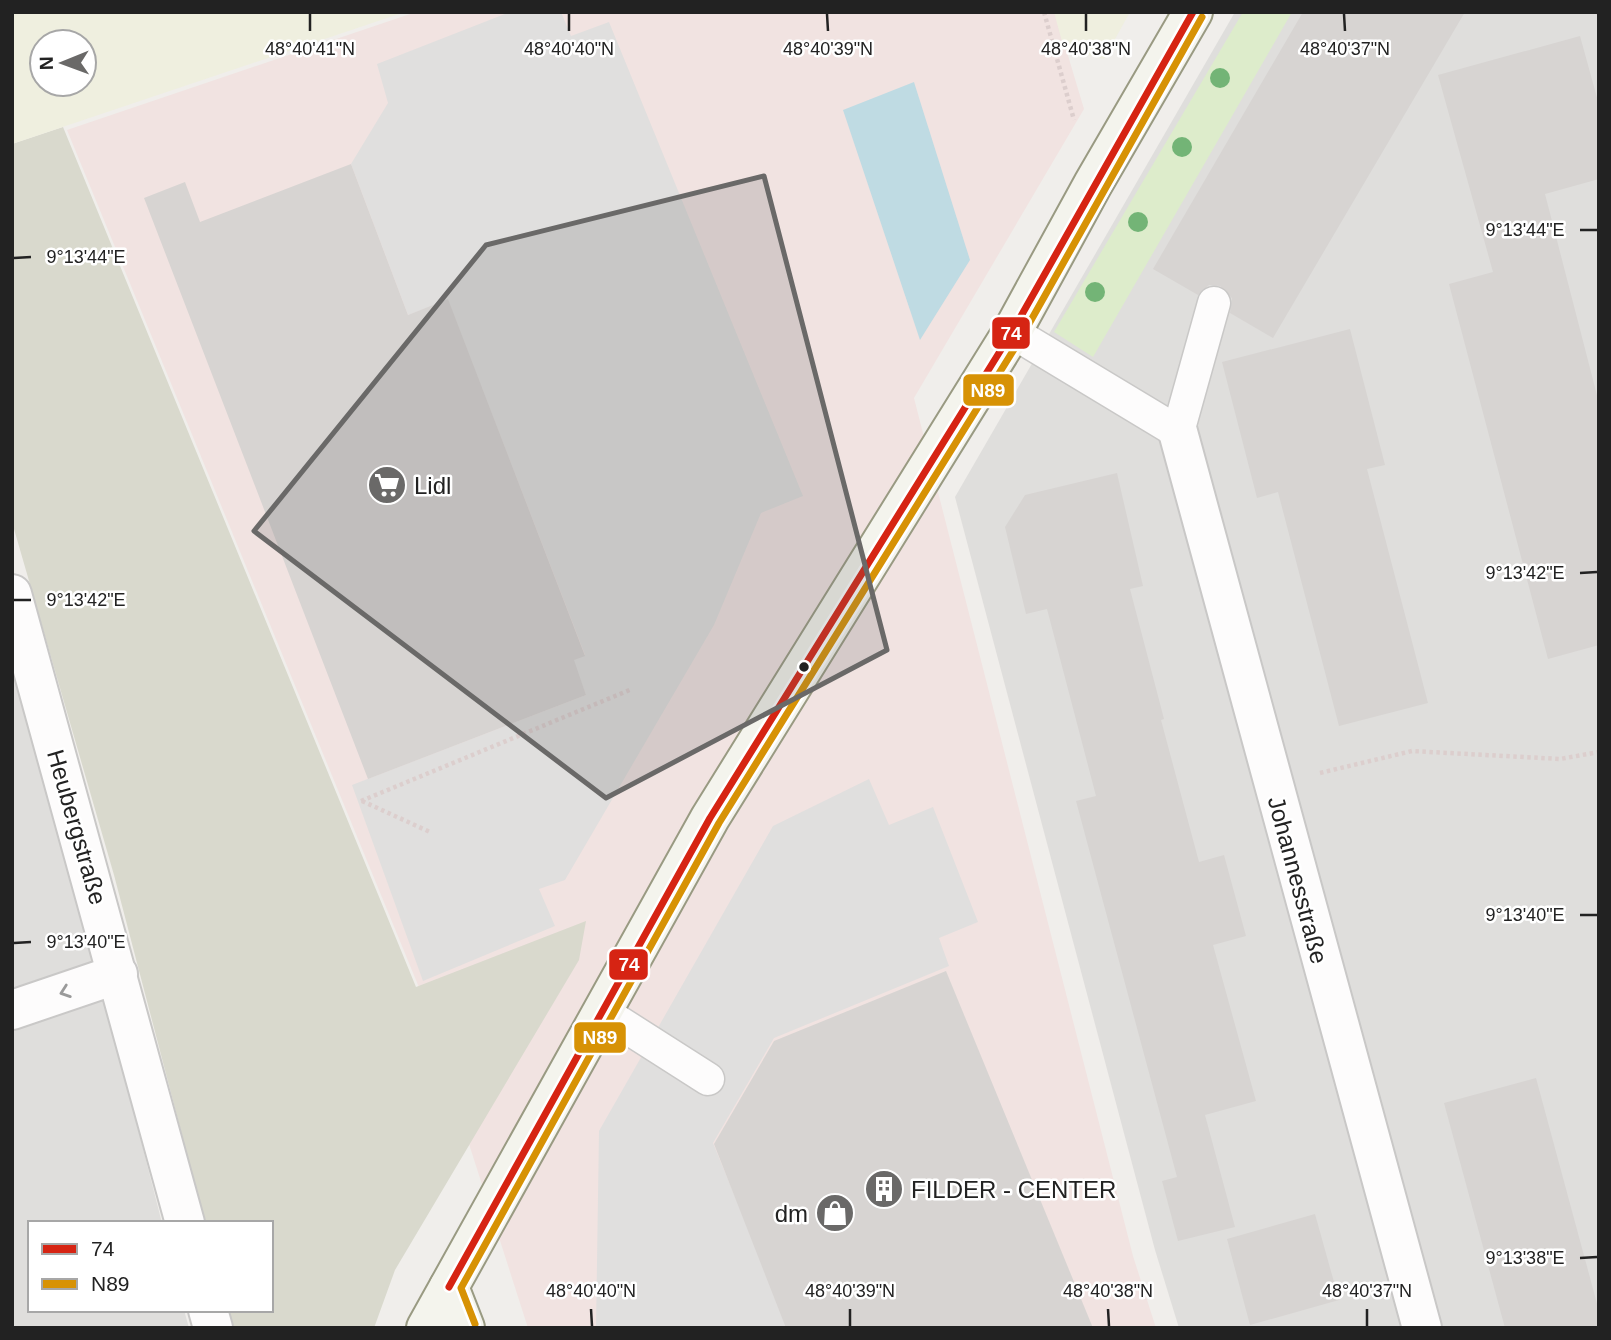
<svg xmlns="http://www.w3.org/2000/svg" width="1611" height="1340" viewBox="0 0 1611 1340" font-family="Helvetica,sans-serif">
	<style>
		.residential { fill: #dfdedc }
		.commercial { fill: #f1e3e1 }
		.construction { fill: #d9d9cd }
		.farmland { fill: #efefdf; fill-rule: evenodd }
		.grass { fill: #ddeccb }
		.parking { fill: #e0dfde }
		.water { fill: #bfdbe3 }
		.building { fill: #d7d4d2 }
		.lines { fill: none; stroke-linecap: round; stroke-linejoin: round }
		.service-casing { stroke: #c9c8c7; stroke-width: 35 }
		.minor-casing { stroke: #c9c8c7; stroke-width: 42 }
		.secondary-casing { stroke: #999a82; stroke-width: 42 }
		.path { stroke: #dccecd; stroke-width: 4.5; stroke-dasharray: 3.5 3.5; stroke-linecap: butt }
		.service { stroke: #fdfcfc; stroke-width: 32 }
		.minor { stroke: #fdfcfc; stroke-width: 38 }
		.secondary { stroke: #f4f4ed; stroke-width: 38 }
		.bus-1-casing { stroke: #fff; stroke-width: 12 }
		.bus-2-casing { stroke: #fff; stroke-width: 12 }
		.bus-1 { stroke: #d62413; stroke-width: 7 }
		.bus-2 { stroke: #d79205; stroke-width: 7 }
		.tree { fill: #73b476 }
		.oneway { stroke: #9a9a9a }
		.marked { fill: #6a6968; fill-opacity: 0.2; stroke: #6a6968; stroke-width: 5; stroke-linejoin: round }
		.ticks { fill: none; stroke: #222; stroke-width: 2.5 }
		.bus-dot { fill: #222; stroke: #fff; stroke-width: 2.5 }
		.labels { text-anchor: middle; dominant-baseline: central; stroke-width: 5; stroke-linejoin: round; paint-order: stroke }
		.poi-label { font-size: 24px; fill: #222; stroke: #fff; text-anchor: start }
		.street-label { font-size: 24px; fill: #222; stroke: #fff }
		.ticks-label { font-size: 18px; text-anchor: middle; fill: #222; stroke: #fff; stroke-width: 5; stroke-linejoin: round; paint-order: stroke }
		.line-badge { stroke: #fff; stroke-width: 2.5 }
		.badge-label { font-size: 19px; text-anchor: middle; font-weight: bold; fill: #fff }
	</style>
	<rect width="100%" height="100%" fill="#f0eeeb"/>
	<g class="residential">
		<polygon points="1235,12 1599,12 1599,1328 1179,1328 1155,1250 955,497"/>
		<polygon points="12,635 162,1223 30,1223 30,1310 184,1310 189,1328 12,1328"/>
	</g>
	<polygon class="commercial" points="416,12 1055,12 1084,109 914,398 1133,1256 1156,1328 528,1328 418,985 67,130"/>
	<polygon class="construction" points="63,127 416,987 586,921 579,960 395,1270 374,1328 232,1328 228,1310 271,1310 271,1223 205,1223 114,875 12,522 12,144"/>
	<g class="farmland">
		<path d="M12,12H405L12,144ZM42,42H84V84H42Z"/>
		<polygon points="1054,12 1130,12 1104,59 1064,49"/>
	</g>
	<polygon class="grass" points="1243,12 1292,12 1093,357 1054,332"/>
	<g class="parking">
		<polygon points="510,12 561,12 571,36 609,22 803,496 761,513 714,625 565,880 539,889 555,926 423,981 352,785 586,695 573,660 585,655 448,300 408,315 351,164 388,103 377,64"/>
		<polygon points="869,779 889,825 933,807 978,922 939,938 949,966 774,1038 713,1143 789,1328 596,1328 599,1131 773,826"/>
	</g>
	<polygon class="water" points="914,82 970,260 920,340 843,110"/>
	<g class="building">
		<polygon points="1303,12 1465,12 1273,338 1230,313 1232,298 1220,286 1209,285 1198,295 1153,269"/>
		<polygon points="1580,36 1599,105 1599,179 1545,194 1599,403 1599,645 1548,659 1449,284 1493,272 1438,75"/>
		<polygon points="351,164 408,315 448,299 585,656 574,660 586,695 368,779 144,198 185,182 200,222"/>
		<polygon points="1350,329 1385,465 1367,469 1428,703 1339,726 1278,492 1257,498 1222,362"/>
		<polygon points="1117,473 1143,586 1130,589 1164,719 1161,720 1199,862 1224,855 1246,936 1213,945 1256,1101 1205,1115 1235,1227 1178,1241 1162,1181 1177,1177 1076,801 1096,796 1047,609 1026,614 1005,527 1025,495"/>
		<polygon points="946,971 1093,1328 786,1328 714,1144 774,1041"/>
		<polygon points="1536,1078 1599,1311 1599,1328 1505,1328 1444,1103"/>
		<polygon points="1315,1214 1339,1300 1250,1325 1227,1239"/>
	</g>
	<g class="lines">
		<defs>
			<g id="service">
				<polyline points="1012,332 1178,432 1214,303"/>
				<polyline points="603,1012 708,1079"/>
			</g>
			<g id="minor">
				<polyline points="1178,432 1422,1328"/>
				<polyline points="12,594 185,1223"/>
				<polyline points="12,1010 118,974"/>
				<polyline points="208,1310 213,1328"/>
			</g>
			<g id="secondary">
				<polyline points="449,1287 465,1328"/>
				<polyline points="426,1328 710,818 1012,332 1093,184 1193,12"/>
			</g>
		</defs>
		<use href="#service" class="service-casing"/>
		<use href="#minor" class="minor-casing"/>
		<use href="#secondary" class="secondary-casing"/>
		<g class="path">
			<polyline points="1044,12 1074,120"/>
			<polyline points="1597,12 1599,14"/>
			<polyline points="1320,773 1412,751 1560,759 1599,752"/>
			<polyline points="361,801 632,689"/>
			<polyline points="362,801 430,832"/>
		</g>
		<use href="#service" class="service"/>
		<use href="#minor" class="minor"/>
		<use href="#secondary" class="secondary"/>
		<defs>
			<polyline id="bus-1" points="449,1287 710,818 1012,332 1193,12"/>
			<polyline id="bus-2" points="475,1324 461,1288 719,823 1021,338 1202,17"/>
		</defs>
		<use href="#bus-1" class="bus-1-casing"/>
		<use href="#bus-2" class="bus-2-casing"/>
		<use href="#bus-1" class="bus-1"/>
		<use href="#bus-2" class="bus-2"/>
	</g>
	<g class="tree">
		<circle cx="1220" cy="78" r="10"/>
		<circle cx="1182" cy="147" r="10"/>
		<circle cx="1138" cy="222" r="10"/>
		<circle cx="1095" cy="292" r="10"/>
	</g>
	<defs><path id="oneway-chevron" d="M-2-3.5L2.5 0L-2 3.5" fill="none" stroke-width="1.6" stroke-linecap="round" stroke-linejoin="round" transform="scale(1.75)"/></defs>
	<use class="oneway" href="#oneway-chevron" transform="translate(65 992) rotate(161)"/>
	<path class="marked" d="M764,176L887,650L606,798L254,531L486,245Z"/>
	<path class="ticks" d="M310,14V31M569,14V31M827,14L828,31M1086,14V31M1344,14L1345,31M1580,230H1597M14,258L31,257M1580,573L1597,572M14,600H31M1580,915H1597M14,943L31,942M1580,1258L1597,1257M591,1309L592,1326M850,1309V1326M1108,1309L1109,1326M1367,1309V1326"/>
	<defs>
		<symbol id="supermarket-disc" viewBox="-11 -11 22 22"><circle r="9.5" fill="#6a6968" stroke="#fff"/><path d="M-6-5.5h2.5l.6 2H6L4.5 2H-2.5L-4.4-4H-6ZM-1.5 3.2a1.3 1.3 0 1 0 .1 0ZM3 3.2a1.3 1.3 0 1 0 .1 0Z" fill="#fff"/></symbol>
		<symbol id="building-disc" viewBox="-11 -11 22 22"><circle r="9.5" fill="#6a6968" stroke="#fff"/><path d="M-4-6H4V6H1V3H-1V6H-4ZM-2.5-4.3h1.7v1.8h-1.7ZM.8-4.3h1.7v1.8H.8ZM-2.5-1h1.7V.8h-1.7ZM.8-1h1.7V.8H.8Z" fill="#fff"/></symbol>
		<symbol id="shop-disc" viewBox="-11 -11 22 22"><circle r="9.5" fill="#6a6968" stroke="#fff"/><path d="M-5-2.5h2.3a2.7 3.5 0 0 1 5.4 0H5L5.5 6h-11ZM-1.5-2.5h3a1.5 2.3 0 0 0-3 0Z" fill="#fff"/></symbol>
	</defs>
	<g fill-rule="evenodd">
		<use href="#supermarket-disc" x="365" y="463" width="44" height="44"/>
		<use href="#building-disc" x="862" y="1167" width="44" height="44"/>
		<use href="#shop-disc" x="813" y="1191" width="44" height="44"/>
	</g>
	<circle class="bus-dot" cx="804" cy="667" r="6"/>
	<g class="labels">
		<g class="poi-label">
			<text x="414" y="485">Lidl</text>
			<text x="911" y="1189">FILDER - CENTER</text>
			<text x="808" y="1213" text-anchor="end">dm</text>
		</g>
		<g class="street-label">
			<text transform="translate(77 827) rotate(74)">Heubergstraße</text>
			<text transform="translate(1298 880) rotate(75)">Johannesstraße</text>
		</g>
	</g>
	<g class="ticks-label">
		<text x="310" y="55">48°40'41"N</text>
		<text x="569" y="55">48°40'40"N</text>
		<text x="828" y="55">48°40'39"N</text>
		<text x="1086" y="55">48°40'38"N</text>
		<text x="1345" y="55">48°40'37"N</text>
		<text x="1525" y="236">9°13'44"E</text>
		<text x="86" y="263">9°13'44"E</text>
		<text x="1525" y="579">9°13'42"E</text>
		<text x="86" y="606">9°13'42"E</text>
		<text x="1525" y="921">9°13'40"E</text>
		<text x="86" y="948">9°13'40"E</text>
		<text x="1525" y="1264">9°13'38"E</text>
		<text x="591" y="1297">48°40'40"N</text>
		<text x="850" y="1297">48°40'39"N</text>
		<text x="1108" y="1297">48°40'38"N</text>
		<text x="1367" y="1297">48°40'37"N</text>
	</g>
	<g class="line-badge">
		<rect x="991" y="316" width="40" height="34" rx="7" fill="#d62413"/>
		<rect x="962" y="373" width="53" height="34" rx="7" fill="#d79205"/>
		<rect x="608" y="948" width="41" height="33" rx="7" fill="#d62413"/>
		<rect x="573" y="1021" width="54" height="33" rx="7" fill="#d79205"/>
	</g>
	<g class="badge-label">
		<text x="1011" y="340">74</text>
		<text x="988" y="397">N89</text>
		<text x="629" y="971">74</text>
		<text x="600" y="1044">N89</text>
	</g>
	<rect width="1611" height="1340" fill="none" stroke="#222222" stroke-width="28"/>
	<rect x="28" y="1221" width="245" height="91" fill="#ffffff" stroke="#a7a7a7" stroke-width="2"/>
	<rect x="42" y="1244" width="35" height="10" fill="#d62413" stroke="#a7a7a7" stroke-width="2"/>
	<text x="91" y="1256" font-size="21" fill="#222222">74</text>
	<rect x="42" y="1279" width="35" height="10" fill="#d79205" stroke="#a7a7a7" stroke-width="2"/>
	<text x="91" y="1291" font-size="21" fill="#222222">N89</text>
	<g transform="translate(63 63) rotate(269)"><circle r="33" fill="#ffffff" stroke="#a7a7a7" stroke-width="2"/>
	<path d="M0-5L12 26L0 18L-12 26Z" fill="#6a6968"/>
	<text y="-10" font-size="19" font-weight="bold" text-anchor="middle" fill="#222222">N</text>
	</g>
</svg>
